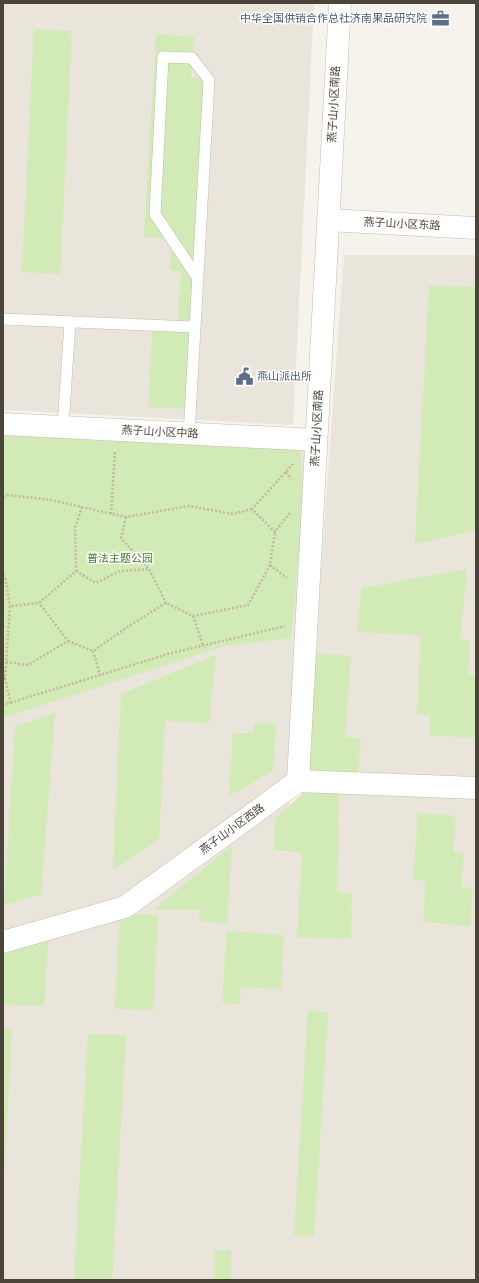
<svg xmlns="http://www.w3.org/2000/svg" width="479" height="1283" viewBox="0 0 479 1283" font-family="Raleway,'Noto Sans SC',sans-serif">
	<style>
		.residential { fill: #eae5da }
		.green { fill: #d2eab5 }
		.lines { fill: none; stroke-linecap: round; stroke-linejoin: round }
		.service-casing { stroke: #c2bbae; stroke-width: 12 }
		.minor-casing { stroke: #c2bbae; stroke-width: 23 }
		.tertiary-casing { stroke: #c2bbae; stroke-width: 23 }
		.path { stroke: #c4b79f; stroke-width: 2.5; stroke-dasharray: 2 2; stroke-linecap: butt }
		.service { stroke: #fff; stroke-width: 11 }
		.minor { stroke: #fff; stroke-width: 22 }
		.tertiary { stroke: #fff; stroke-width: 22 }
		.labels { text-anchor: middle; dominant-baseline: central; stroke-width: 3; stroke-linejoin: round; paint-order: stroke }
		.service-label { font-size: 11px; fill: #4e5e75; stroke: #fff; text-anchor: end }
		.street-label { font-size: 11px; fill: #4b4439; stroke: #fff }
		.park-label { font-size: 11px; fill: #4a7f2a; stroke: #fff }
	</style>
	<rect width="100%" height="100%" fill="#f6f3ec"/>
	<g class="residential">
		<polygon points="3,3 314,3 293,425 3,410"/>
		<polygon points="344,255 476,255 476,1280 3,1280 3,431 306,444 290,812 308,812 320,583"/>
	</g>
	<g class="green">
		<polygon points="34,29 72,31 60,274 22,272"/>
		<polygon points="156,34 194,37 191,78 209,80 189,409 148,407 153,320 178,321 181,271 170,270 172,239 144,237"/>
		<polygon points="429,286 476,287 476,530 415,544"/>
		<polygon points="3,435 300,450 304,496 291,638 225,646 3,718"/>
		<polygon points="467,569 460,639 470,640 468,674 476,675 476,722 474,738 429,735 430,715 417,714 421,635 357,632 362,588"/>
		<polygon points="312,653 351,656 345,737 361,739 358,776 304,772"/>
		<polygon points="216,655 209,723 165,721 159,839 113,870 121,694"/>
		<polygon points="55,713 41,894 4,905 15,726"/>
		<polygon points="253,723 276,724 273,771 229,796 233,733 253,733"/>
		<polygon points="305,791 339,793 337,892 352,894 351,939 297,937 302,853 274,850 275,819"/>
		<polygon points="418,813 456,816 453,852 464,853 461,887 473,888 470,926 423,922 426,881 413,880"/>
		<polygon points="232,846 227,924 199,921 200,910 155,909 161,903"/>
		<polygon points="120,914 158,915 153,1010 115,1009"/>
		<polygon points="227,931 284,935 281,989 241,987 240,1004 222,1003"/>
		<polygon points="48,938 44,1006 3,1004 3,953"/>
		<polygon points="308,1011 328,1012 314,1236 294,1235"/>
		<polygon points="3,1028 12,1028 3,1195"/>
		<polygon points="88,1034 126,1035 112,1280 74,1279"/>
		<polygon points="215,1251 231,1251 230,1280 214,1280"/>
	</g>
	<g class="lines">
		<defs>
			<g id="service">
				<polyline points="3,319 194,327"/>
				<polyline points="63,427 70,322"/>
				<polyline points="189,434 209,80 192,58 163,57 155,214 197,277"/>
			</g>
			<g id="minor">
				<polyline points="328,220 476,228"/>
				<polyline points="3,424 316,440"/>
				<polyline points="3,942 125,907 298,781 476,788"/>
			</g>
			<polyline id="tertiary" points="298,781 340,3"/>
		</defs>
		<use href="#service" class="service-casing"/>
		<use href="#minor" class="minor-casing"/>
		<use href="#tertiary" class="tertiary-casing"/>
		<g class="path">
			<polyline points="286,472 291,479"/>
			<polyline points="3,497 8,495 51,500 126,517 189,506 233,514 252,509"/>
			<polyline points="290,513 275,532 252,509 293,464"/>
			<polyline points="111,514 115,451"/>
			<polyline points="126,517 121,538 149,569 166,603"/>
			<polyline points="270,565 287,578"/>
			<polyline points="76,571 96,583 120,571 149,569"/>
			<polyline points="3,575 5,576 10,606"/>
			<polyline points="193,616 203,645"/>
			<polyline points="68,641 93,651 129,626 166,603 193,616 248,605 270,565 275,532"/>
			<polyline points="93,651 100,675"/>
			<polyline points="6,662 28,665 68,641 39,603"/>
			<polyline points="3,677 5,678 10,606 39,603 76,571 75,528 82,507"/>
			<polyline points="5,678 11,704"/>
			<polyline points="3,705 168,654 285,626"/>
		</g>
		<use href="#service" class="service"/>
		<use href="#minor" class="minor"/>
		<use href="#tertiary" class="tertiary"/>
	</g>
	<defs>
		<symbol id="office-bare" viewBox="-9 -9 18 18"><path d="M-6-3h4V-5.5h4V-3h4V5H-6ZM-1-4.5V-3h2v-1.5ZM-6 0V1H6V0Z" fill="#5c6f8a" stroke="#fff" stroke-width="2.5" paint-order="stroke"/></symbol>
		<symbol id="civic-bare" viewBox="-9 -9 18 18"><path d="M-.6-6.5H3V-4.5H.6V-3L4-1V1h2V6H-6V1h2V-1L-.6-3ZM-1.2 2.5V6h2.4V2.5Z" fill="#5c6f8a" stroke="#fff" stroke-width="2.5" paint-order="stroke"/></symbol>
	</defs>
	<g fill-rule="evenodd">
		<use href="#office-bare" x="428" y="6" width="25" height="25"/>
		<use href="#civic-bare" x="232" y="364" width="25" height="25"/>
	</g>
	<g class="labels">
		<g class="service-label">
			<text x="427" y="18">中华全国供销合作总社济南果品研究院</text>
			<text x="257" y="376" text-anchor="start">燕山派出所</text>
		</g>
		<g class="street-label">
			<text transform="translate(334 104) rotate(-87)">燕子山小区南路</text>
			<text transform="translate(402 224) rotate(3)">燕子山小区东路</text>
			<text transform="translate(317 428) rotate(-87)">燕子山小区南路</text>
			<text transform="translate(160 432) rotate(3)">燕子山小区中路</text>
			<text transform="translate(232 829) rotate(-36)">燕子山小区西路</text>
		</g>
		<g class="park-label">
			<text x="120" y="558">普法主题公园</text>
		</g>
	</g>
	<rect width="479" height="1283" fill="none" stroke="#4b4439" stroke-width="8"/>
</svg>
